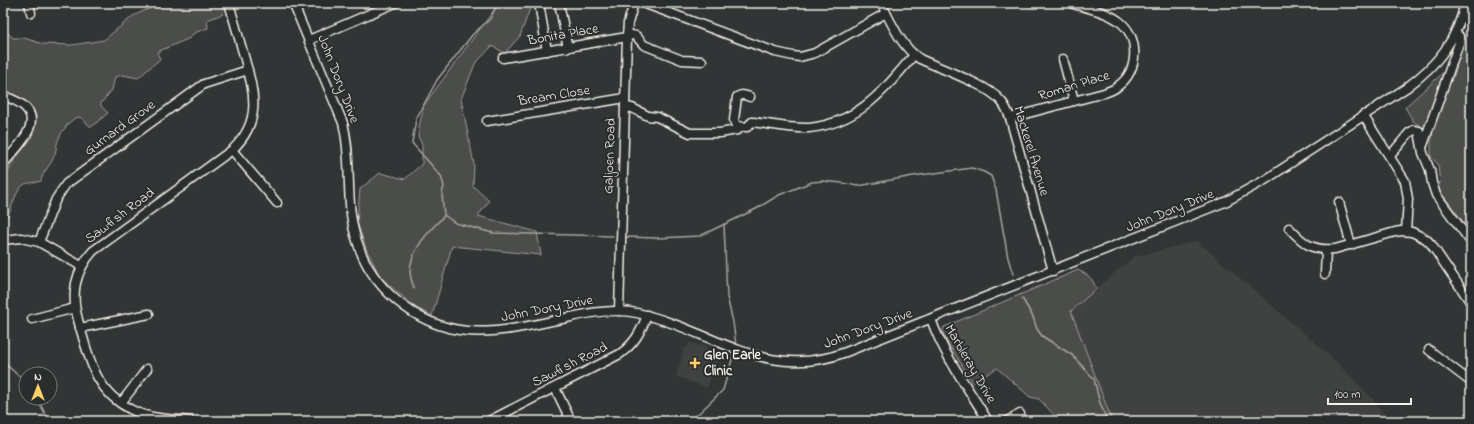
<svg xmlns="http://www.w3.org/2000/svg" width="1474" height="424" viewBox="0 0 1474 424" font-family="'Indie Flower',sans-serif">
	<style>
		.built { fill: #404242 }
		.green { fill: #4b4d4c; stroke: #a09f9a }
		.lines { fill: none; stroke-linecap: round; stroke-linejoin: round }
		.stream { stroke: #a6a5a0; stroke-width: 1.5 }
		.minor-casing { stroke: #f4f1e8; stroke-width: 11 }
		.minor { stroke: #2a2d2e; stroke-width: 8 }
		.poi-dot { fill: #ffd166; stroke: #2a2d2e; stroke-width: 1.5 }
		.labels { text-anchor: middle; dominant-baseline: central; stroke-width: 4; stroke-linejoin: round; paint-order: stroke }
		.street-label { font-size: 14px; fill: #f4f1e8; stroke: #2a2d2e }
		.poi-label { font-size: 14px; font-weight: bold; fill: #f4f1e8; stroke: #2a2d2e; text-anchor: start }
	</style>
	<rect width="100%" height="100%" fill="#323535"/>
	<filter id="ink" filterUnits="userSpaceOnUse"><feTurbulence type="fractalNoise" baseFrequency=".025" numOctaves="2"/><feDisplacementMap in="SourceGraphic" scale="8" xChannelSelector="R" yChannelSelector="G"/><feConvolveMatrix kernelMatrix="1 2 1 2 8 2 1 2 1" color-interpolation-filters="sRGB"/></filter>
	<g filter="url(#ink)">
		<g class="built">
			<polygon points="1197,241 1328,354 1372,398 1390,421 1112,421 1071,311 1133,257"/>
			<polygon points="689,343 708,347 707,352 718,358 707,388 676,376 681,361 684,347 687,348"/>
		</g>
		<g class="green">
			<path d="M167,3H222L223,14L207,20L208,28L194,33L190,38L157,52L160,59L138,78L123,75L115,77L112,90L101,103V106L108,113L91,127L80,117C70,117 59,135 57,144C56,148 56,153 54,156C51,166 43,170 41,181C36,183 30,182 25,184C16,188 12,208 8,216H6L3,204V183L14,160L28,143L31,138L36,116C26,101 20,97 3,92V16L6,31L13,38H24L43,44L72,45L104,40L133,16L148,9Z"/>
			<polygon points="499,3 532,3 520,36 505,53 492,46 475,64 461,99 474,164 473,186 489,201 478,216 537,232 541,255 452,246 432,316 415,307 381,278 367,251 357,222 360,189 380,173 405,179 422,164 422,145 418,136 419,127 424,105"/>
			<polygon points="1471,14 1471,232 1436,186 1440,184 1438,164 1431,157 1431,142 1433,135 1413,121 1405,107 1445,71 1454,76"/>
			<path d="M1078,270C1088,275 1093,278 1096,289L1071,311L1112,421H1060L1039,399L1030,397L997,368L973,383L946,340L942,331L944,327Z"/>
		</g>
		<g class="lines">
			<g class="stream">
				<polyline points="498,3 490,19 473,34 437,80 416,119 412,143 441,176 444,186 442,194 444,215 455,223 493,233 613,236"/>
				<polyline points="724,224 727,297 733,322 736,345"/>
				<polyline points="625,237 658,238 700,236 756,209 779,195 812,182 823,181 842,183 858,186 913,176 972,168 984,172 991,176 996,190 1008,258 1013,274"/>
				<path d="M414,288C412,283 410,276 410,270C412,248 429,231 444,216"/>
				<polyline points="1022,298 1033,317 1037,329 1042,336 1072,355 1094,379 1099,400 1107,421"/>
				<polyline points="3,362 26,382"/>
				<polyline points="37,398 49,421"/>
				<polyline points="688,421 698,414 723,390 734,353"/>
			</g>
			<defs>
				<g id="minor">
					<polyline points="29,3 31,13"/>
					<path d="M293,3L343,123C353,162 344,203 357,241C365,268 383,291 405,307C459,347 512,329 571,317C592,312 615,308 637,313C712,329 765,383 846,352L1225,202L1265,180L1406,88C1437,65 1457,41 1465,3"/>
					<polyline points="559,3 568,48"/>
					<polyline points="643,3 775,52 793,56 800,57 815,53 886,13"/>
					<path d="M881,3C891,22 901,47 920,59C941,69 986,84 1000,100C1005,105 1008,112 1010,118L1053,271"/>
					<polyline points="540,9 547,51"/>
					<polyline points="627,34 636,36 644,45 682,60 702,61"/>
					<polyline points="309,40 395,3"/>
					<polyline points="503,58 627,37"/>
					<polyline points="1063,59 1074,101"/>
					<path d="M3,96C53,111 25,139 3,164"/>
					<path d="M750,97C745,95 742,94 737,97L734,120L736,126L747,127L752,122C770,124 791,129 809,128C859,123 884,90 914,55"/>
					<polyline points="625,107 632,108 648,116 657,117 690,133 720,133 737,130 742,127"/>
					<polyline points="1363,115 1405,181 1408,199 1406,231"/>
					<path d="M1010,118L1104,93C1109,91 1114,90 1118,86C1139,71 1140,37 1119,21C1107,12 1089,8 1073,4"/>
					<polyline points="487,121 625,98"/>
					<polyline points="1423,145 1459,43 1459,36 1455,34"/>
					<polyline points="232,150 277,203"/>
					<polyline points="1390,156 1409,133 1414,130 1419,131 1423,153 1430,170 1432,183 1436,195 1471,242"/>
					<polyline points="1339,202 1351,245"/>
					<path d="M1289,228C1304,244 1312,251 1335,249L1395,232L1401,231L1412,232L1426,239L1431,244L1471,303"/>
					<polyline points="3,240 21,238 39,242 81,266"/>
					<polyline points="39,242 56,199 66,184 204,84 248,70"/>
					<polyline points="1325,274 1326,250"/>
					<polyline points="619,311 627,37 628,23 634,3"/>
					<polyline points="32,319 75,308"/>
					<path d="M931,319C944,356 968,388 988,421"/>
					<polyline points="80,328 149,314"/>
					<polyline points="1429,350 1471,382"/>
					<polyline points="555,388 571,421"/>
					<polyline points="121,403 147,369"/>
					<path d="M190,421C170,419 148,419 130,409C99,393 91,366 82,334C77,317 72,301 76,283C79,270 84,261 93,251L232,150C263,121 254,92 244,56C239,38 234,21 229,3"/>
					<path d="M489,421L620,354C634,344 641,332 647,315"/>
					<polyline points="1007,421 1020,414"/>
				</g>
			</defs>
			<use href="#minor" class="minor-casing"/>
			<use href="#minor" class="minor"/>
		</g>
	</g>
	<path class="poi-dot" d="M693 357h4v4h4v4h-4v4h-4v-4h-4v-4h4z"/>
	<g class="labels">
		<g class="street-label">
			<text transform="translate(563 35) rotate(-10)">Bonita Place</text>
			<text transform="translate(338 79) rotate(69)">John Dory Drive</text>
			<text transform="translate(1074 86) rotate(-17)">Roman Place</text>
			<text transform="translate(554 96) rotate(-9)">Bream Close</text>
			<text transform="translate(120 128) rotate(-36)">Gurnard Grove</text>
			<text transform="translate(1031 151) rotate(73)">Mackerel Avenue</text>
			<text transform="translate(610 156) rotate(-88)">Galjoen Road</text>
			<text transform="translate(1170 211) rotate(-22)">John Dory Drive</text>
			<text transform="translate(120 216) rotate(-37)">Sawfish Road</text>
			<text transform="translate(547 309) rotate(-11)">John Dory Drive</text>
			<text transform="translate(868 329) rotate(-20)">John Dory Drive</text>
			<text transform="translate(970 364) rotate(60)">Marbleray Drive</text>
			<text transform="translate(570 365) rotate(-27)">Sawfish Road</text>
		</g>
		<g class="poi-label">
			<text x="704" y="355">Glen Earle<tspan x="704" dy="16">Clinic</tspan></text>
		</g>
	</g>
	<rect width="1474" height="424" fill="none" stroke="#2a2d2e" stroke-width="16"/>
	<rect x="8" y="8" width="1458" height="408" fill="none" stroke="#f4f1e8" stroke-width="1.5" filter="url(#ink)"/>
	<g transform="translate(38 386)"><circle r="19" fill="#2a2d2e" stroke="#7b7b78"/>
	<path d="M0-3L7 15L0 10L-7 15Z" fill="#ffd166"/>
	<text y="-6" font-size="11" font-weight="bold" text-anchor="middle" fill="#f4f1e8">N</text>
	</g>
	<path d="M1328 398v6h83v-6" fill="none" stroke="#f4f1e8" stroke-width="2"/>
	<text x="1334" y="398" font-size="12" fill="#f4f1e8" stroke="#2a2d2e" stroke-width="3" paint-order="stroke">100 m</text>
</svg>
